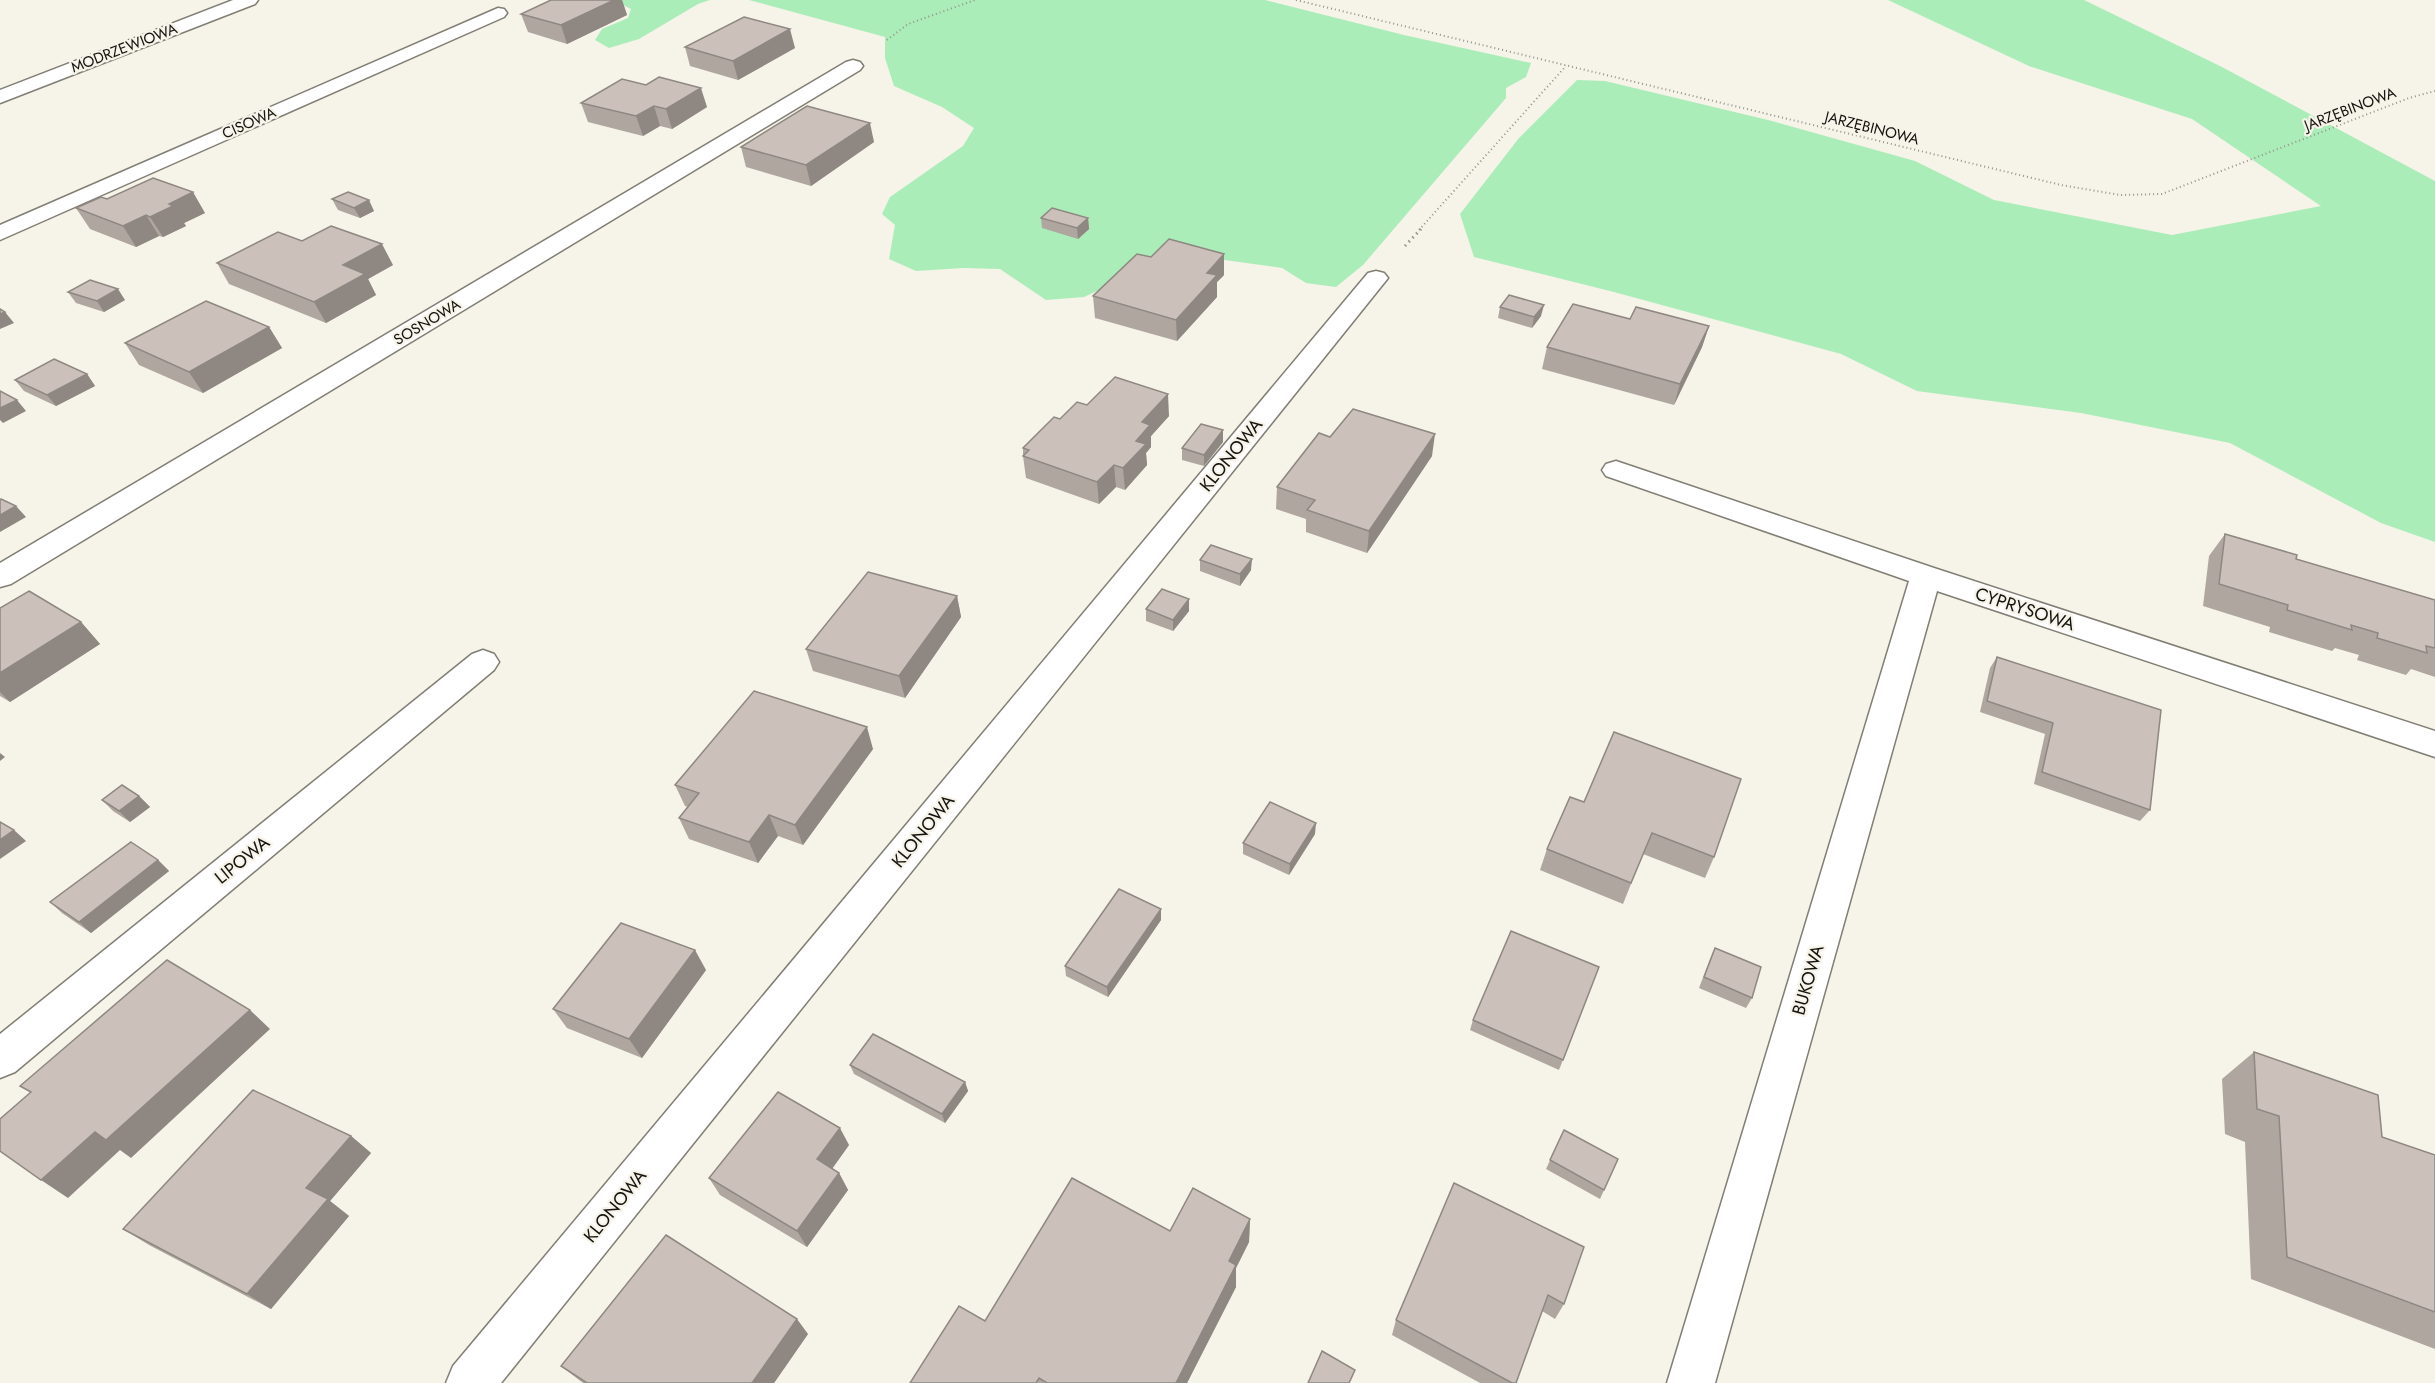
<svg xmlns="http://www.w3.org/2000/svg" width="2435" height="1383" viewBox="0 0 2435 1383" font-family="Jost,sans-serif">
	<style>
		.green { fill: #abedb9 }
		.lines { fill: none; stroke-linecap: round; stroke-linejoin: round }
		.minor-casing { stroke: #817e74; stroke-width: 3 }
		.path-far1 { stroke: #95938b; stroke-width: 2; stroke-dasharray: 1 3; stroke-linecap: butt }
		.path { stroke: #95938b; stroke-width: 3; stroke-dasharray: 1.5 4; stroke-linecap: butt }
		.minor { fill: #fff; fill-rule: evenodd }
		.wall { fill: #afa6a0 }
		.shaded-wall { fill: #8e8782 }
		.building { fill: #cbc1ba; stroke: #8e8782; stroke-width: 1.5 }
		.labels { text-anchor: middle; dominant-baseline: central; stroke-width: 4.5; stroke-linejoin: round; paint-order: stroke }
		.far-street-label { font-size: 15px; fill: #14130f; stroke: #f6f3e8 }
		.street-label { font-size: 18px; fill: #14130f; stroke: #f6f3e8 }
	</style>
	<rect width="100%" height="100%" fill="#f6f3e8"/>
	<g class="green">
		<polygon points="587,0 710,0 698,4 639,39 609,48 595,40 602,29 628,18 631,9 617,2"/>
		<polygon points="749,0 1265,0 1404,35 1531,63 1526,77 1506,88 1506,98 1363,265 1336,287 1306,283 1282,268 1188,255 1116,282 1084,297 1046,300 1000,269 963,268 916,271 889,259 895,225 882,214 890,197 963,146 974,128 942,107 894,86 885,58 885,37"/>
		<polygon points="1888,0 2084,0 2220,66 2435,181 2435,542 2381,523 2230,443 2081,413 1917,391 1841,354 1614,292 1474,257 1460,214 1519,138 1577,80 1605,81 1768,120 1915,161 1994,200 2172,235 2321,206 2192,119 2029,66"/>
	</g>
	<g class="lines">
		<defs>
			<g id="minor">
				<polygon points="233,0 258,0 255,4 0,103 0,90"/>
				<polygon points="498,8 504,9 507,13 504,17 0,240 0,225"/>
				<polygon points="853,60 860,62 863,66 860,70 11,584 0,587 0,563 846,62"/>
				<polygon points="1376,271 1384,273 1388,278 1384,283 501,1383 446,1383 453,1366 1368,273"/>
				<polygon points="1616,461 1937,569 2435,731 2435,757 1937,591 1715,1383 1667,1383 1909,581 1606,476 1602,470 1606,464"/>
				<polygon points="483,650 494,654 499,662 494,670 15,1072 0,1078 0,1034 472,654"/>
			</g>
		</defs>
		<use href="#minor" class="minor-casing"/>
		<g class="path-far1">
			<polyline points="1296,0 2061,185 2120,195 2162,194 2409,98 2435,91"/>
			<polyline points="887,40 908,24 975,0"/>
			<polyline points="1419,230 1566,66"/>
		</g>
		<polyline class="path" points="1405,246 1421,229"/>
		<use href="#minor" class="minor"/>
	</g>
	<g class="wall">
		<polygon points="551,0 622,0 627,15 567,44 528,32 521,14"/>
		<polygon points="685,47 795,48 738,80 690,66"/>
		<polygon points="646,85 707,107 672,129 660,126 643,136 588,122 581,103"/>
		<polygon points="874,142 811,186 746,167 741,147"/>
		<polygon points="107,199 205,213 184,223 186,226 163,237 159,236 136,247 90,229 76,208"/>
		<polygon points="332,199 374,211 360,218 338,210"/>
		<polygon points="1041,218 1088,218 1089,229 1078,239 1042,228"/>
		<polygon points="302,241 393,265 368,279 376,295 326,323 229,284 217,263"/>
		<polygon points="1224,254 1224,275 1217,282 1217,297 1177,341 1095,318 1093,296 1151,257"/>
		<polygon points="68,292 125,300 104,312 76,303"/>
		<polygon points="1500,307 1541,316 1532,328 1498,318"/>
		<polygon points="1630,319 1709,326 1702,347 1674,405 1542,369 1547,347"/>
		<polygon points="269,327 282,348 203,393 139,365 125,343"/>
		<polygon points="87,374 95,386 56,406 24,391 15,380"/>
		<polygon points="1087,405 1169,416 1151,436 1151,447 1146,453 1147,465 1125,490 1116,487 1099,504 1026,478 1023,456 1023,448 1060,419"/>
		<polygon points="1223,430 1223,442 1204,466 1182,460 1182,448"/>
		<polygon points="1330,437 1432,456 1367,553 1306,532 1306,519 1276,509 1277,487"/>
		<polygon points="2225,534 2296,559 2435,600 2435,677 2411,669 2406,675 2357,660 2359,655 2335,648 2332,651 2269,632 2270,627 2203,606 2209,556"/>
		<polygon points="1200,560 1251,570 1240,586 1200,571"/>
		<polygon points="957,596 961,617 905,698 813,671 806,649"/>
		<polygon points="1189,599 1189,611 1173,631 1146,621 1146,609"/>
		<polygon points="0,608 81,622 100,644 10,702 0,696"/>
		<polygon points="1997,657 2150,810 2140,821 2034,784 2045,734 1980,712 1990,668"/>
		<polygon points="873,749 803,845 778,836 758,863 689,839 679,818 688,807 685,806 675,785"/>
		<polygon points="139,796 150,807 130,822 113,811 102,800"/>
		<polygon points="1584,802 1714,857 1705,878 1643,854 1623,904 1540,870 1547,849"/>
		<polygon points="1315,834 1289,875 1243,854 1243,843"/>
		<polygon points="158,860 169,871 91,933 62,913 50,902"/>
		<polygon points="1161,909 1161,920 1108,997 1066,976 1065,966"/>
		<polygon points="1715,948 1752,998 1746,1008 1699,988 1710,959"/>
		<polygon points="1599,967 1559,1070 1470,1030 1473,1020"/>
		<polygon points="706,970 642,1058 567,1028 553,1009"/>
		<polygon points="2254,1052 2382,1137 2435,1155 2435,1349 2251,1279 2245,1142 2225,1134 2222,1079"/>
		<polygon points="850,1065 965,1082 968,1091 945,1123 854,1074"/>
		<polygon points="1564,1130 1604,1190 1600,1199 1546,1169"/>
		<polygon points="351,1136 371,1153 330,1201 349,1216 271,1309 149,1245 123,1229"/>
		<polygon points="849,1145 832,1169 839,1173 848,1190 807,1247 720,1195 709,1178"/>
		<polygon points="1454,1183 1564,1304 1555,1319 1542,1311 1516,1383 1480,1383 1392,1335 1396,1320"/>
		<polygon points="1250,1219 1249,1242 1236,1268 1236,1287 1187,1383 910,1383 985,1321 1170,1231"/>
		<polygon points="808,1334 774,1383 583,1383 561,1366"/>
	</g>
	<g class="shaded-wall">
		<polygon points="614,0 622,0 627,15 567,44 561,25"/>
		<polygon points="790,29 795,48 738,80 733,61"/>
		<polygon points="701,88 707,107 672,129 666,109"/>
		<polygon points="654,106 660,126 643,136 636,116"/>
		<polygon points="870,123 874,142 811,186 806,165"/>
		<polygon points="193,192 205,213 184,223 186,226 163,237 150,217 169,204"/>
		<polygon points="369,200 374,211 360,218 354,208"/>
		<polygon points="146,215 159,236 136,247 123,226"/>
		<polygon points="1088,218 1089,229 1078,239 1077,228"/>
		<polygon points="382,244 393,265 368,279 376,295 326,323 314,302 343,265"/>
		<polygon points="1224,254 1224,275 1217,282 1217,297 1177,341 1176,320 1207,273"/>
		<polygon points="118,289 125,300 104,312 97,301"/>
		<polygon points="1544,305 1541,316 1532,328 1534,317"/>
		<polygon points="5,312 14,323 0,329 0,314"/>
		<polygon points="1709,326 1702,347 1674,405 1680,384"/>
		<polygon points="269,327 282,348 203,393 189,372"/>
		<polygon points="87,374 95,386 56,406 47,395"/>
		<polygon points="1168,394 1169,416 1151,436 1151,447 1146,453 1147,465 1125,490 1123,468 1136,441 1142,422"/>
		<polygon points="17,400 26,411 3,423 0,420 0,408"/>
		<polygon points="1223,430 1223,442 1204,466 1204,455"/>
		<polygon points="1435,434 1432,456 1367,553 1369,531"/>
		<polygon points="1114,465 1116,487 1099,504 1097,482"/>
		<polygon points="16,506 26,517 0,532 0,515"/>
		<polygon points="1252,559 1251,570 1240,586 1240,574"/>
		<polygon points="957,596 961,617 905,698 899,676"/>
		<polygon points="1189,599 1189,611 1173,631 1173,620"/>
		<polygon points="81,622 100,644 10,702 0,692 0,673"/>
		<polygon points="867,727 873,749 803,845 795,825"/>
		<polygon points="0,753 5,757 0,761"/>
		<polygon points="139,796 150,807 130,822 119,811"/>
		<polygon points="769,815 778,836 758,863 749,842"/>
		<polygon points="1316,823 1315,834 1289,875 1290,864"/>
		<polygon points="14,830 26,841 0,859 0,840"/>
		<polygon points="158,860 169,871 91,933 79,922"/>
		<polygon points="1161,909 1161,920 1108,997 1107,987"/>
		<polygon points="695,950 706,970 642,1058 629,1039"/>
		<polygon points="250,1010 270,1029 131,1158 120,1150 68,1198 41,1180 95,1132"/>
		<polygon points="965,1082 968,1091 945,1123 942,1114"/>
		<polygon points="840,1128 849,1145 826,1177 817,1159"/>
		<polygon points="351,1136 371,1153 330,1201 349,1216 271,1309 247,1294 306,1188"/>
		<polygon points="839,1173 848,1190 807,1247 797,1231"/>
		<polygon points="1250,1219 1249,1242 1236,1268 1236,1287 1187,1383 1176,1383 1229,1261"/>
		<polygon points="797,1319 808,1334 774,1383 752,1383"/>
	</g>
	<g class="building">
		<polygon points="551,0 614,0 561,25 521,14"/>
		<polygon points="744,17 790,29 733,61 685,47"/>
		<polygon points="659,77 701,88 666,109 654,106 636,116 581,103 622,79 646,85"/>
		<polygon points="807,106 870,123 806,165 741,147"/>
		<polygon points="153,178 193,192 169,204 173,206 150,217 146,215 123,226 76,208 101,197 107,199"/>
		<polygon points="348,192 369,200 354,208 332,199"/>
		<polygon points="1052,208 1088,218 1077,228 1041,218"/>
		<polygon points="331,226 382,244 343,265 365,274 314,302 217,263 278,232 302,241"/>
		<polygon points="1169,239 1224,254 1207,273 1217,275 1176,320 1093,296 1137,254 1151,257"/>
		<polygon points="90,280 118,289 97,301 68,292"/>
		<polygon points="1509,295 1544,305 1534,317 1500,307"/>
		<polygon points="206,301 269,327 189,372 125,343"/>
		<polygon points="1573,304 1630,319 1636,307 1709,326 1680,384 1547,347"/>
		<polygon points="0,309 5,312 0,314"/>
		<polygon points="54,359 87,374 47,395 15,380"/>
		<polygon points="1115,377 1168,394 1142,422 1150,425 1136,441 1146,444 1123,468 1114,465 1097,482 1023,456 1029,450 1023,448 1054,417 1060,419 1077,402 1087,405"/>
		<polygon points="0,391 17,400 0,408"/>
		<polygon points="1353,409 1435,434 1369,531 1307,510 1315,500 1277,487 1319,433 1330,437"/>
		<polygon points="1201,424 1223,430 1204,455 1182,448"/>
		<polygon points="1,499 16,506 0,515 0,500"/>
		<polygon points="2225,534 2297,555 2296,559 2435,600 2435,648 2426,646 2427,653 2377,638 2378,633 2351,625 2352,630 2287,610 2288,605 2219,584"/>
		<polygon points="1211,545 1252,559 1240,574 1200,560"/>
		<polygon points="868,572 957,596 899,676 806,649"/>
		<polygon points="1162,589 1189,599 1173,620 1146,609"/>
		<polygon points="29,591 81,622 0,673 0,608"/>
		<polygon points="1997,657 2161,710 2150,810 2042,772 2053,723 1987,701"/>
		<polygon points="754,691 867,727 795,825 769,815 749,842 679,818 699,793 675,785"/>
		<polygon points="1614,732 1741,779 1714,857 1652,833 1631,883 1547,849 1570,797 1584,802"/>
		<polygon points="122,785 139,796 119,811 102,800"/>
		<polygon points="1270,802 1316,823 1290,864 1243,843"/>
		<polygon points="0,822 14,830 0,840"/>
		<polygon points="131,842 158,860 79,922 50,902"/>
		<polygon points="1119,889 1161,909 1107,987 1065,966"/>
		<polygon points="621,923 695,950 629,1039 553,1009"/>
		<polygon points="1511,931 1599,967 1563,1060 1473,1020"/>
		<polygon points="1715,948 1761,967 1752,998 1704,977"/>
		<polygon points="167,960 250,1010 106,1140 95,1132 41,1180 0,1151 0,1119 31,1092 20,1086"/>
		<polygon points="873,1034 965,1082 942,1114 850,1065"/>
		<polygon points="2254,1052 2378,1095 2382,1137 2435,1155 2435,1312 2287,1257 2279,1116 2257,1109"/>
		<polygon points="253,1090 351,1136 306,1188 328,1199 247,1294 123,1229"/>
		<polygon points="778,1092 840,1128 817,1159 839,1173 797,1231 709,1178"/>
		<polygon points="1564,1130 1618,1159 1604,1190 1550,1160"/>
		<polygon points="1072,1178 1170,1231 1193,1188 1250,1219 1229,1261 1236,1265 1176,1383 1047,1383 1039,1378 1036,1383 910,1383 959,1306 985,1321"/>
		<polygon points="1454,1183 1584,1247 1564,1304 1548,1295 1516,1383 1512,1383 1396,1320"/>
		<polygon points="666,1235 797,1319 752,1383 587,1383 561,1366"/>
		<polygon points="1322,1351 1355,1370 1349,1383 1308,1383"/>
	</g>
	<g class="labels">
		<g class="far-street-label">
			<text transform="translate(124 48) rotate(-21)">MODRZEWIOWA</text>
			<text transform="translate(2350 109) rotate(-21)">JARZĘBINOWA</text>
			<text transform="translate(249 123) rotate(-24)">CISOWA</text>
			<text transform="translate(1872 128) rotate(14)">JARZĘBINOWA</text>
			<text transform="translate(427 322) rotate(-31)">SOSNOWA</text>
		</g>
		<g class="street-label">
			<text transform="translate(1231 455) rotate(-51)">KLONOWA</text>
			<text transform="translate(2025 609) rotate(18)">CYPRYSOWA</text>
			<text transform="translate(923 831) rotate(-51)">KLONOWA</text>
			<text transform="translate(242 860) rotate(-39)">LIPOWA</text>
			<text transform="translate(1808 980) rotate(-74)">BUKOWA</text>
			<text transform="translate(615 1206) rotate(-51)">KLONOWA</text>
		</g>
	</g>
</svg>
